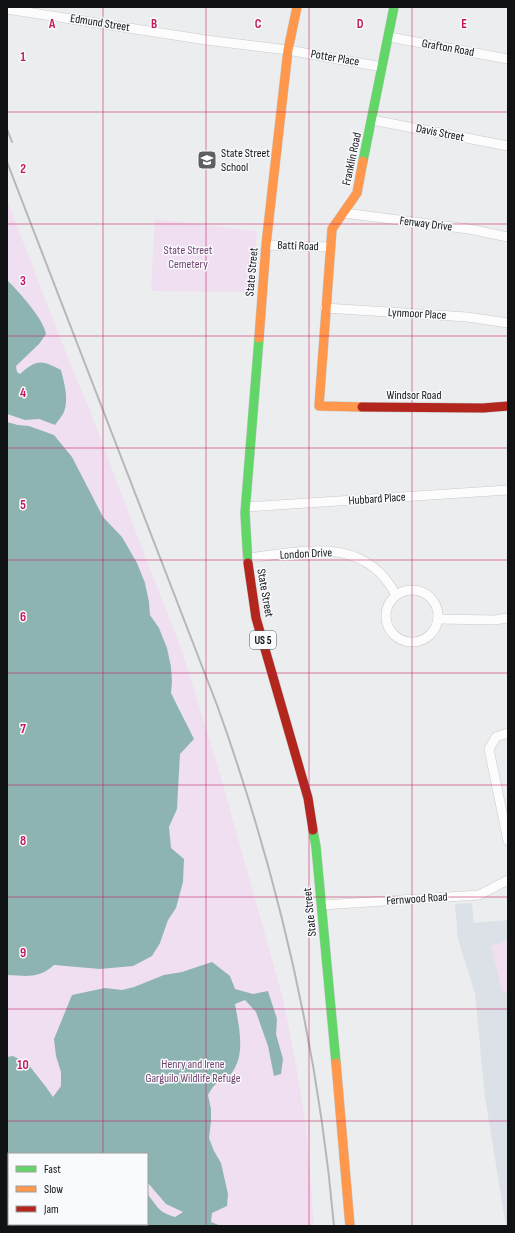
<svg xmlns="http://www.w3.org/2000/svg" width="515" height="1233" viewBox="0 0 515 1233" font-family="'Sofia Sans Condensed',sans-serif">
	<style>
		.built { fill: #dce0e7 }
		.green { fill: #f0dff0; fill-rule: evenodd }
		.water { fill: #8db4b1 }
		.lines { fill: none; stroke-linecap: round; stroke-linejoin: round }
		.street-casing { stroke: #c8cacb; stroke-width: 10 }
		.fast-casing { stroke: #c8cacb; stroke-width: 10 }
		.slow-casing { stroke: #c8cacb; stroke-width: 10 }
		.jam-casing { stroke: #c8cacb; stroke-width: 10 }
		.street { stroke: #fcfcfd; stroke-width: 9 }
		.fast { stroke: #63d668; stroke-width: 9 }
		.slow { stroke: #ff974d; stroke-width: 9 }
		.jam { stroke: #b3261e; stroke-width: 9 }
		.rail { stroke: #b7b7b9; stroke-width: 2 }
		.grid { fill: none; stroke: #c2185b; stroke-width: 1; stroke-opacity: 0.55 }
		.labels { text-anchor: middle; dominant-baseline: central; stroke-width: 3; stroke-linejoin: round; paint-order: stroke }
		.shield { fill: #f8fafd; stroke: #565859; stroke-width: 1 }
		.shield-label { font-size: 11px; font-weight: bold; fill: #111213 }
		.street-label { font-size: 12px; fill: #111213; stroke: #f8fafd }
		.poi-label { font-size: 12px; fill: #111213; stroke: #f8fafd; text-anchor: start }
		.park-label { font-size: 12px; fill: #72456f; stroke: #f8fafd }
		.grid-label { font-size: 13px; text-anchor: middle; font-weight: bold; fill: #c2185b; stroke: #f8fafd; stroke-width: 3; stroke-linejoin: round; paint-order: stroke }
	</style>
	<rect width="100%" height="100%" fill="#ebedef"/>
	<polygon class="built" points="472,903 474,923 508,920 508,1226 506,1226 485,1097 475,993 458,939 455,904"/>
	<g class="green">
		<path d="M7,200L73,371L90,410L143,551L181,648L219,770L283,999L295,1059L306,1125L314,1226H7V975C25,976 40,979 54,965L100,969L160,943L168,920L176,908L169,827L177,809L180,754L186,720L171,693L172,682L171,667L167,648L159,628L150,615L149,601L122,537L103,517L72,457L38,430L29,426L18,425L7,422V414L25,420L39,419L55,425L64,382L61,370L50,365L31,364L20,374L17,372L16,366L39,344L44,326L20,293L7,280ZM9,1154H147V1224H9Z"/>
		<polygon points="155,219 257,231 251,292 151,291"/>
		<polygon points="508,940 508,993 502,991 491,946"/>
	</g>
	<g class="water">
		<path d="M7,280C19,292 43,318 46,334L39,344L16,366L17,372L20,374C37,359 41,360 61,370C64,382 69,399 64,412C62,416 58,421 55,425L39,419L25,420L7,414Z"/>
		<path d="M7,422L18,425L29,426L54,435L72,457L103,517L122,537L137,563L145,583L149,602L150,615L159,628L167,648L171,667L172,682L171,693L194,739L180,754L177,809L169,827L171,848L184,859L183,882L176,908L168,920L160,943L152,956L133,966L100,969L54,965C39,979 26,976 7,975Z"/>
		<path d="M212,962L230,976L235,989L253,994L268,991L277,1019L276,1034L283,1059L281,1074L274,1076L268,1046L256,1012L245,1000L235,1004C239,1028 248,1060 226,1079C224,1081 220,1081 217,1083C214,1085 210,1091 208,1095L211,1109V1121L209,1138L214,1151L221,1163L228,1194L227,1206L212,1213L211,1222L221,1226H7V1213H8L9,1224H147V1194C159,1207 156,1211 175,1217L183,1212L166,1204L147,1182V1154H9V1190H7V1057L13,1056L28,1064L46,1087L53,1097L61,1086V1072L56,1056L54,1039L72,995L105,988L122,990L134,987L164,975L182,972Z"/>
	</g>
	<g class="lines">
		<defs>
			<g id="street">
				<polyline points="7,9 206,40 288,50 382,67"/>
				<polyline points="389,37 508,59"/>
				<polyline points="372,120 508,146"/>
				<polyline points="344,213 469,229 508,237"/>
				<polyline points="266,245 330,247"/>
				<polyline points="325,308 467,317 508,323"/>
				<polyline points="245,507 508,490"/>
				<path d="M247,558C304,552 364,534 396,595"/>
				<circle cx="412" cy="616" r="26"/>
				<polyline points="438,619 495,620 508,618"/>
				<polyline points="508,733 496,737 489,749 508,841"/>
				<polyline points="322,905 479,895 508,880"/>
			</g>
			<g id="fast">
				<polyline points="363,161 394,7"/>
				<polyline points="248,563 245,513 259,338"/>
				<polyline points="313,830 316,847 336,1063"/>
			</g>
			<g id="slow">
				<polyline points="259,338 266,245 288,50 297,7"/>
				<polyline points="362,407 319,406 332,229 357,193 363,161"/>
				<polyline points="336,1063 350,1226"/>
			</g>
			<g id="jam">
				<polyline points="362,407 483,408 508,406"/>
				<polyline points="248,563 256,618 308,798 313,830"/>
			</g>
		</defs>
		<use href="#street" class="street-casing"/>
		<use href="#fast" class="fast-casing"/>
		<use href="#slow" class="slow-casing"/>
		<use href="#jam" class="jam-casing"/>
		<use href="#street" class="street"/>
		<use href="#fast" class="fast"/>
		<use href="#slow" class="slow"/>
		<use href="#jam" class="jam"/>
		<g class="rail">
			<polyline points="7,129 12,142"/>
			<path d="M7,162L217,705C278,875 318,1046 334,1226"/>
		</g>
	</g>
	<path class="grid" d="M103,7V1154M206,7V1226M309,7V1226M412,7V1226M7,112H508M7,224H508M7,336H508M7,448H508M7,560H508M7,673H508M7,785H508M7,897H508M7,1009H508M7,1121H508M103,1224V1226"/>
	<defs>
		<symbol id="school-square" viewBox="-11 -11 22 22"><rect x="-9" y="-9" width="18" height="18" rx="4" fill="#5d5f60" stroke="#f8fafd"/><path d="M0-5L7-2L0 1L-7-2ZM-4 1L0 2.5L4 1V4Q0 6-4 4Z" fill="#fff"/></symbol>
	</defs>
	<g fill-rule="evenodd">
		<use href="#school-square" x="196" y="149" width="22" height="22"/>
	</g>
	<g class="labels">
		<rect class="shield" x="250" y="631" width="26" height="18" rx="3"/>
		<g class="shield-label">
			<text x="263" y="640">US 5</text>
		</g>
		<g class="street-label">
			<text transform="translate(100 23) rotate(9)">Edmund Street</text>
			<text transform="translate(448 48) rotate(10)">Grafton Road</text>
			<text transform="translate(335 58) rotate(10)">Potter Place</text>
			<text transform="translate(440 133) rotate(11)">Davis Street</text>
			<text transform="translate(352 159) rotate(-78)">Franklin Road</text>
			<text transform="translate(426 224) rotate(7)">Fenway Drive</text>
			<text transform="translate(298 246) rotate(2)">Batti Road</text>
			<text transform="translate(252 272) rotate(-85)">State Street</text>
			<text transform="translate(417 314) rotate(3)">Lynmoor Place</text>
			<text x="414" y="395">Windsor Road</text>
			<text transform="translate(377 499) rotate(-4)">Hubbard Place</text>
			<text transform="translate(306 554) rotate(-3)">London Drive</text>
			<text transform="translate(265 593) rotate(80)">State Street</text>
			<text transform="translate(417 899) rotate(-4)">Fernwood Road</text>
			<text transform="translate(310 912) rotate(-96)">State Street</text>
		</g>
		<g class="poi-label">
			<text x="221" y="153">State Street<tspan x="221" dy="14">School</tspan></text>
		</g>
		<g class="park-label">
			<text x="188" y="250">State Street<tspan x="188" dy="14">Cemetery</tspan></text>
			<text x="193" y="1064">Henry and Irene<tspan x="193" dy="14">Garguilo Wildlife Refuge</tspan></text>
		</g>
	</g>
	<g class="grid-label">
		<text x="52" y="28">A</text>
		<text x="154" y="28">B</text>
		<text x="258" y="28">C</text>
		<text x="360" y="28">D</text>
		<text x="464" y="28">E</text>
		<text x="23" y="61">1</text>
		<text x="23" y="173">2</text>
		<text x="23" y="285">3</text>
		<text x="23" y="397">4</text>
		<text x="23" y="509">5</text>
		<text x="23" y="621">6</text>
		<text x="23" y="733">7</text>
		<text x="23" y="845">8</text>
		<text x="23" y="957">9</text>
		<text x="23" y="1069">10</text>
	</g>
	<rect width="515" height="1233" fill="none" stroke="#111213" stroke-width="16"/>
	<rect x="8" y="1153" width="140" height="72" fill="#f8fafd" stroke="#9c9d9f"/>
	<rect x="16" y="1166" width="20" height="6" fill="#63d668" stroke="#9c9d9f"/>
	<text x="44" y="1173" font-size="12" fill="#111213">Fast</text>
	<rect x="16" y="1186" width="20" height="6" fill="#ff974d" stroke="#9c9d9f"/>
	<text x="44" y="1193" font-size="12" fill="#111213">Slow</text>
	<rect x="16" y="1206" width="20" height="6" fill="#b3261e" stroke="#9c9d9f"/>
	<text x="44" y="1213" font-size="12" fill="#111213">Jam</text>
</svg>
